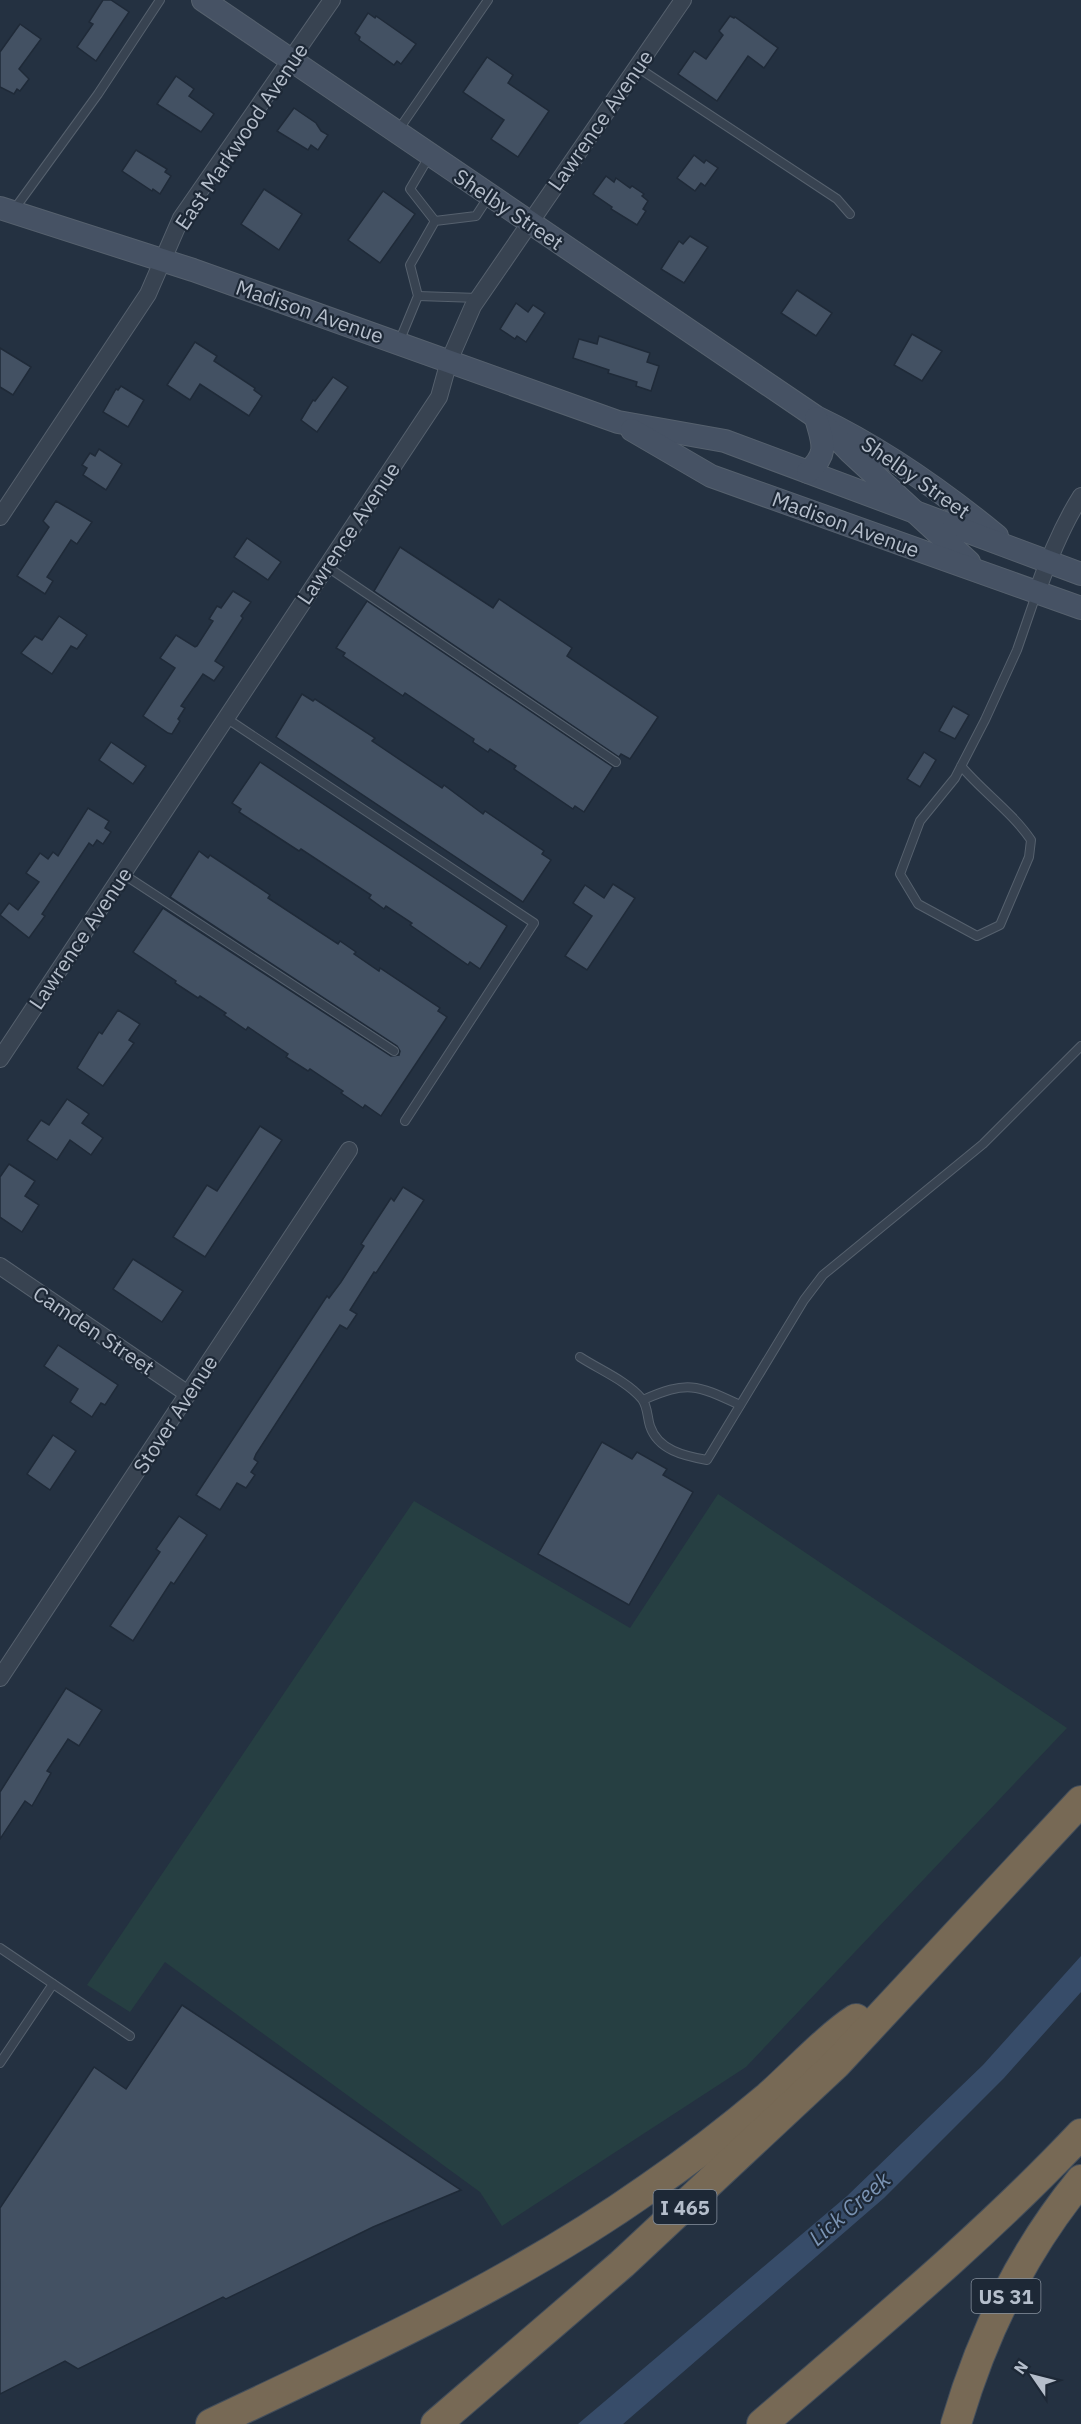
<svg xmlns="http://www.w3.org/2000/svg" width="1081" height="2424" viewBox="0 0 1081 2424" font-family="'IBM Plex Sans',sans-serif">
	<style>
		.green { fill: #263f42 }
		.water { fill: #374c69 }
		.building { fill: #435163; stroke: #1f2a38; stroke-width: 1.5 }
		.lines { fill: none; stroke-linecap: round; stroke-linejoin: round }
		.service-casing { stroke: #56616e; stroke-width: 10 }
		.minor-casing { stroke: #56616e; stroke-width: 18 }
		.secondary-casing { stroke: #56616e; stroke-width: 24 }
		.motorway-casing { stroke: #434e5b; stroke-width: 32 }
		.service { stroke: #384351; stroke-width: 8 }
		.minor { stroke: #384351; stroke-width: 16 }
		.secondary { stroke: #465264; stroke-width: 22 }
		.motorway { stroke: #776955; stroke-width: 30 }
		.labels { text-anchor: middle; dominant-baseline: central; stroke-width: 4.5; stroke-linejoin: round; paint-order: stroke }
		.shield { fill: #1d2836; stroke: #87919e; stroke-width: 1.5 }
		.shield-label { font-size: 20px; font-weight: bold; fill: #b5becb }
		.street-label { font-size: 21px; fill: #b5becb; stroke: #1d2836 }
		.water-label { font-size: 22px; font-style: italic; fill: #7b94b4; stroke: #1d2836 }
	</style>
	<rect width="100%" height="100%" fill="#243141"/>
	<polygon class="green" points="718,1494 1067,1728 746,2067 502,2226 480,2192 165,1962 130,2012 87,1985 414,1501 630,1628"/>
	<polygon class="water" points="1081,1956 1081,1992 1004,2078 884,2198 623,2424 578,2424 847,2196 983,2065"/>
	<g class="building">
		<polygon points="103,0 111,0 129,12 96,61 77,47 93,24 89,22"/>
		<polygon points="368,13 375,18 376,16 416,44 401,64 397,61 394,65 359,40 360,37 355,33"/>
		<polygon points="730,16 734,18 735,17 778,48 764,68 748,56 717,101 678,74 694,51 706,59 723,35 719,31"/>
		<polygon points="20,24 41,39 19,69 29,79 20,91 17,89 14,94 0,87 0,52"/>
		<polygon points="487,57 513,75 508,83 549,111 518,157 491,139 504,120 463,92"/>
		<polygon points="176,76 194,89 189,96 214,114 201,132 157,104"/>
		<polygon points="294,108 316,123 321,131 328,135 318,150 311,145 308,150 277,131"/>
		<polygon points="136,150 167,169 165,172 171,176 160,194 153,189 152,191 122,171"/>
		<polygon points="694,155 704,163 706,160 718,168 705,186 701,183 695,191 677,178"/>
		<polygon points="606,176 614,182 616,178 630,188 632,186 644,194 642,196 648,201 643,209 646,211 637,225 611,209 612,207 593,194"/>
		<polygon points="264,189 302,214 279,250 241,224"/>
		<polygon points="383,191 415,214 380,263 348,240"/>
		<polygon points="690,236 708,247 684,283 661,269 679,241 683,244"/>
		<polygon points="797,290 832,313 816,336 781,313"/>
		<polygon points="516,303 528,312 533,305 545,313 526,342 517,336 515,339 500,329"/>
		<polygon points="912,334 942,351 922,381 894,365"/>
		<polygon points="599,336 650,353 647,362 659,366 651,391 636,386 637,382 608,373 609,370 573,358 579,339 597,344"/>
		<polygon points="195,342 217,356 214,361 255,388 254,390 262,396 249,416 200,384 190,400 167,385"/>
		<polygon points="0,348 31,367 13,395 0,387"/>
		<polygon points="333,377 348,387 317,432 301,420 313,400 315,401"/>
		<polygon points="121,386 144,400 128,427 103,412 116,389 118,390"/>
		<polygon points="99,449 122,464 106,490 83,475 87,468 82,465 90,453 95,456"/>
		<polygon points="56,501 92,522 77,544 71,540 47,577 53,581 45,594 17,576 49,527 43,521"/>
		<polygon points="247,538 281,562 268,580 234,557"/>
		<polygon points="400,547 493,608 499,599 572,648 567,656 658,717 630,759 621,754 619,757 374,591"/>
		<polygon points="233,591 251,602 241,616 243,618 215,661 224,667 214,681 203,674 181,706 185,708 178,719 180,721 172,734 168,733 143,716 175,668 160,658 176,635 195,647 197,646 213,621 209,619 217,606 221,608"/>
		<polygon points="367,601 613,767 584,812 575,806 573,809 514,769 516,766 490,749 488,752 473,742 474,739 405,693 403,696 343,656 345,653 336,648"/>
		<polygon points="59,616 87,635 77,649 71,646 52,674 21,653 35,636 42,640"/>
		<polygon points="302,694 313,701 315,699 375,738 372,741 442,788 444,785 483,814 485,811 544,851 542,854 551,860 523,902 276,737"/>
		<polygon points="953,706 969,715 955,739 939,731"/>
		<polygon points="111,742 146,766 133,784 99,760"/>
		<polygon points="924,752 936,760 920,787 907,779"/>
		<polygon points="260,762 507,926 480,969 470,962 468,965 410,925 412,923 386,906 384,909 369,898 371,895 301,849 299,851 239,812 241,809 232,803"/>
		<polygon points="88,808 109,821 105,828 111,832 103,844 97,840 93,846 89,843 42,914 45,916 29,938 0,915 9,903 18,910 39,882 26,873 40,853 48,859 53,852 58,856"/>
		<polygon points="199,851 208,858 210,855 245,878 270,895 268,898 338,944 340,941 356,952 354,954 379,971 380,968 440,1008 438,1011 447,1017 381,1116 365,1105 363,1108 341,1093 343,1091 310,1069 308,1071 286,1057 288,1054 248,1027 246,1030 224,1015 226,1013 200,996 198,998 175,983 176,981 133,952 163,908 391,1056 399,1055 400,1051 397,1046 170,897"/>
		<polygon points="613,884 635,898 587,970 565,956 592,916 573,903 585,885 604,898"/>
		<polygon points="118,1010 140,1024 129,1040 134,1043 103,1086 77,1068 99,1032 102,1034"/>
		<polygon points="67,1099 89,1114 82,1123 103,1138 91,1155 70,1140 57,1160 27,1140 41,1120 49,1125"/>
		<polygon points="260,1126 282,1140 205,1257 173,1237 207,1185 217,1191"/>
		<polygon points="9,1164 35,1181 25,1196 39,1205 22,1232 0,1217 0,1177"/>
		<polygon points="403,1187 424,1200 376,1273 374,1272 350,1310 357,1314 347,1329 340,1325 256,1454 254,1459 258,1462 251,1472 255,1475 246,1488 237,1483 220,1510 196,1495 327,1296 329,1298 341,1282 364,1246 361,1244 391,1198 394,1201"/>
		<polygon points="133,1259 183,1291 162,1322 113,1289"/>
		<polygon points="58,1345 118,1385 105,1405 101,1403 92,1417 70,1402 78,1389 44,1366"/>
		<polygon points="53,1435 76,1451 50,1490 27,1474"/>
		<polygon points="602,1442 632,1459 637,1452 667,1469 663,1475 693,1492 629,1605 538,1554"/>
		<polygon points="179,1516 207,1535 174,1584 171,1582 133,1641 110,1626 160,1552 156,1549"/>
		<polygon points="66,1688 102,1710 79,1746 68,1739 47,1771 51,1773 32,1806 25,1801 0,1839 0,1792"/>
		<polygon points="182,2005 461,2190 373,2227 226,2299 223,2297 78,2369 65,2361 0,2394 0,2208 94,2067 126,2089"/>
	</g>
	<g class="lines">
		<defs>
			<g id="service">
				<polyline points="637,67 837,199 850,214"/>
				<polyline points="397,132 488,0"/>
				<polyline points="430,155 410,189 435,221"/>
				<polyline points="13,211 98,94 160,0"/>
				<polyline points="418,296 478,298"/>
				<polyline points="399,342 418,296 410,265 435,221 476,216 489,196"/>
				<polyline points="326,566 616,762"/>
				<polyline points="226,718 534,923 405,1121"/>
				<path d="M961,766C983,792 1012,812 1031,840L1029,857L1000,925L977,936L918,904L900,874L920,821L955,778L985,720L1017,650L1037,592"/>
				<polyline points="123,874 394,1051"/>
				<path d="M580,1357C600,1370 627,1381 642,1399C648,1407 647,1417 650,1426C658,1450 684,1456 707,1460L804,1300L823,1275L983,1144L1081,1046"/>
				<path d="M643,1400C688,1380 697,1385 740,1405"/>
				<polyline points="0,1948 130,2036"/>
				<polyline points="0,2063 53,1984"/>
			</g>
			<g id="minor">
				<polyline points="0,517 148,294 181,218 332,0"/>
				<path d="M1037,592C1049,558 1062,526 1081,496"/>
				<polyline points="0,1059 439,397 449,361 473,306 683,0"/>
				<polyline points="0,1266 188,1394"/>
				<polyline points="0,1678 349,1150"/>
			</g>
			<g id="secondary">
				<path d="M203,0L816,417C881,448 941,490 997,536"/>
				<polyline points="0,208 193,270 618,422 725,441 1081,574"/>
				<polyline points="825,426 850,452 969,562"/>
				<polyline points="632,430 711,476 1081,608"/>
				<path d="M808,472C829,453 823,443 816,418"/>
			</g>
			<g id="motorway">
				<path d="M211,2424C361,2353 513,2284 649,2188C690,2160 730,2129 768,2097C795,2073 827,2038 856,2019"/>
				<polyline points="436,2424 622,2264 836,2064 1081,1801"/>
				<path d="M762,2424C871,2330 982,2239 1081,2134"/>
				<path d="M956,2424C982,2335 1022,2252 1081,2180"/>
			</g>
		</defs>
		<use href="#service" class="service-casing"/>
		<use href="#minor" class="minor-casing"/>
		<use href="#secondary" class="secondary-casing"/>
		<use href="#motorway" class="motorway-casing"/>
		<use href="#service" class="service"/>
		<use href="#minor" class="minor"/>
		<use href="#secondary" class="secondary"/>
		<use href="#motorway" class="motorway"/>
	</g>
	<g class="labels">
		<g class="shield">
			<rect x="653.5" y="2190" width="63" height="34" rx="4.5"/>
			<rect x="971.5" y="2279" width="69" height="34" rx="4.5"/>
		</g>
		<g class="shield-label">
			<text x="685" y="2207">I 465</text>
			<text x="1006" y="2296">US 31</text>
		</g>
		<g class="street-label">
			<text transform="translate(600 120) rotate(-55)">Lawrence Avenue</text>
			<text transform="translate(241 136) rotate(-56)">East Markwood Avenue</text>
			<text transform="translate(509 209) rotate(34)">Shelby Street</text>
			<text transform="translate(310 311) rotate(19)">Madison Avenue</text>
			<text transform="translate(916 477) rotate(35)">Shelby Street</text>
			<text transform="translate(846 524) rotate(20)">Madison Avenue</text>
			<text transform="translate(348 533) rotate(-56)">Lawrence Avenue</text>
			<text transform="translate(80 938) rotate(-56)">Lawrence Avenue</text>
			<text transform="translate(94 1330) rotate(34)">Camden Street</text>
			<text transform="translate(175 1414) rotate(-57)">Stover Avenue</text>
		</g>
		<g class="water-label">
			<text transform="translate(849 2208) rotate(-41)">Lick Creek</text>
		</g>
	</g>
	<g transform="translate(1033 2376) rotate(305)" stroke="#1d2836" stroke-width="4.5" paint-order="stroke">
	<path d="M0-4.5L10 22L0 15L-10 22Z" fill="#b5becb"/>
	<text y="-9" font-size="16" font-weight="bold" text-anchor="middle" fill="#b5becb">N</text>
	</g>
</svg>
